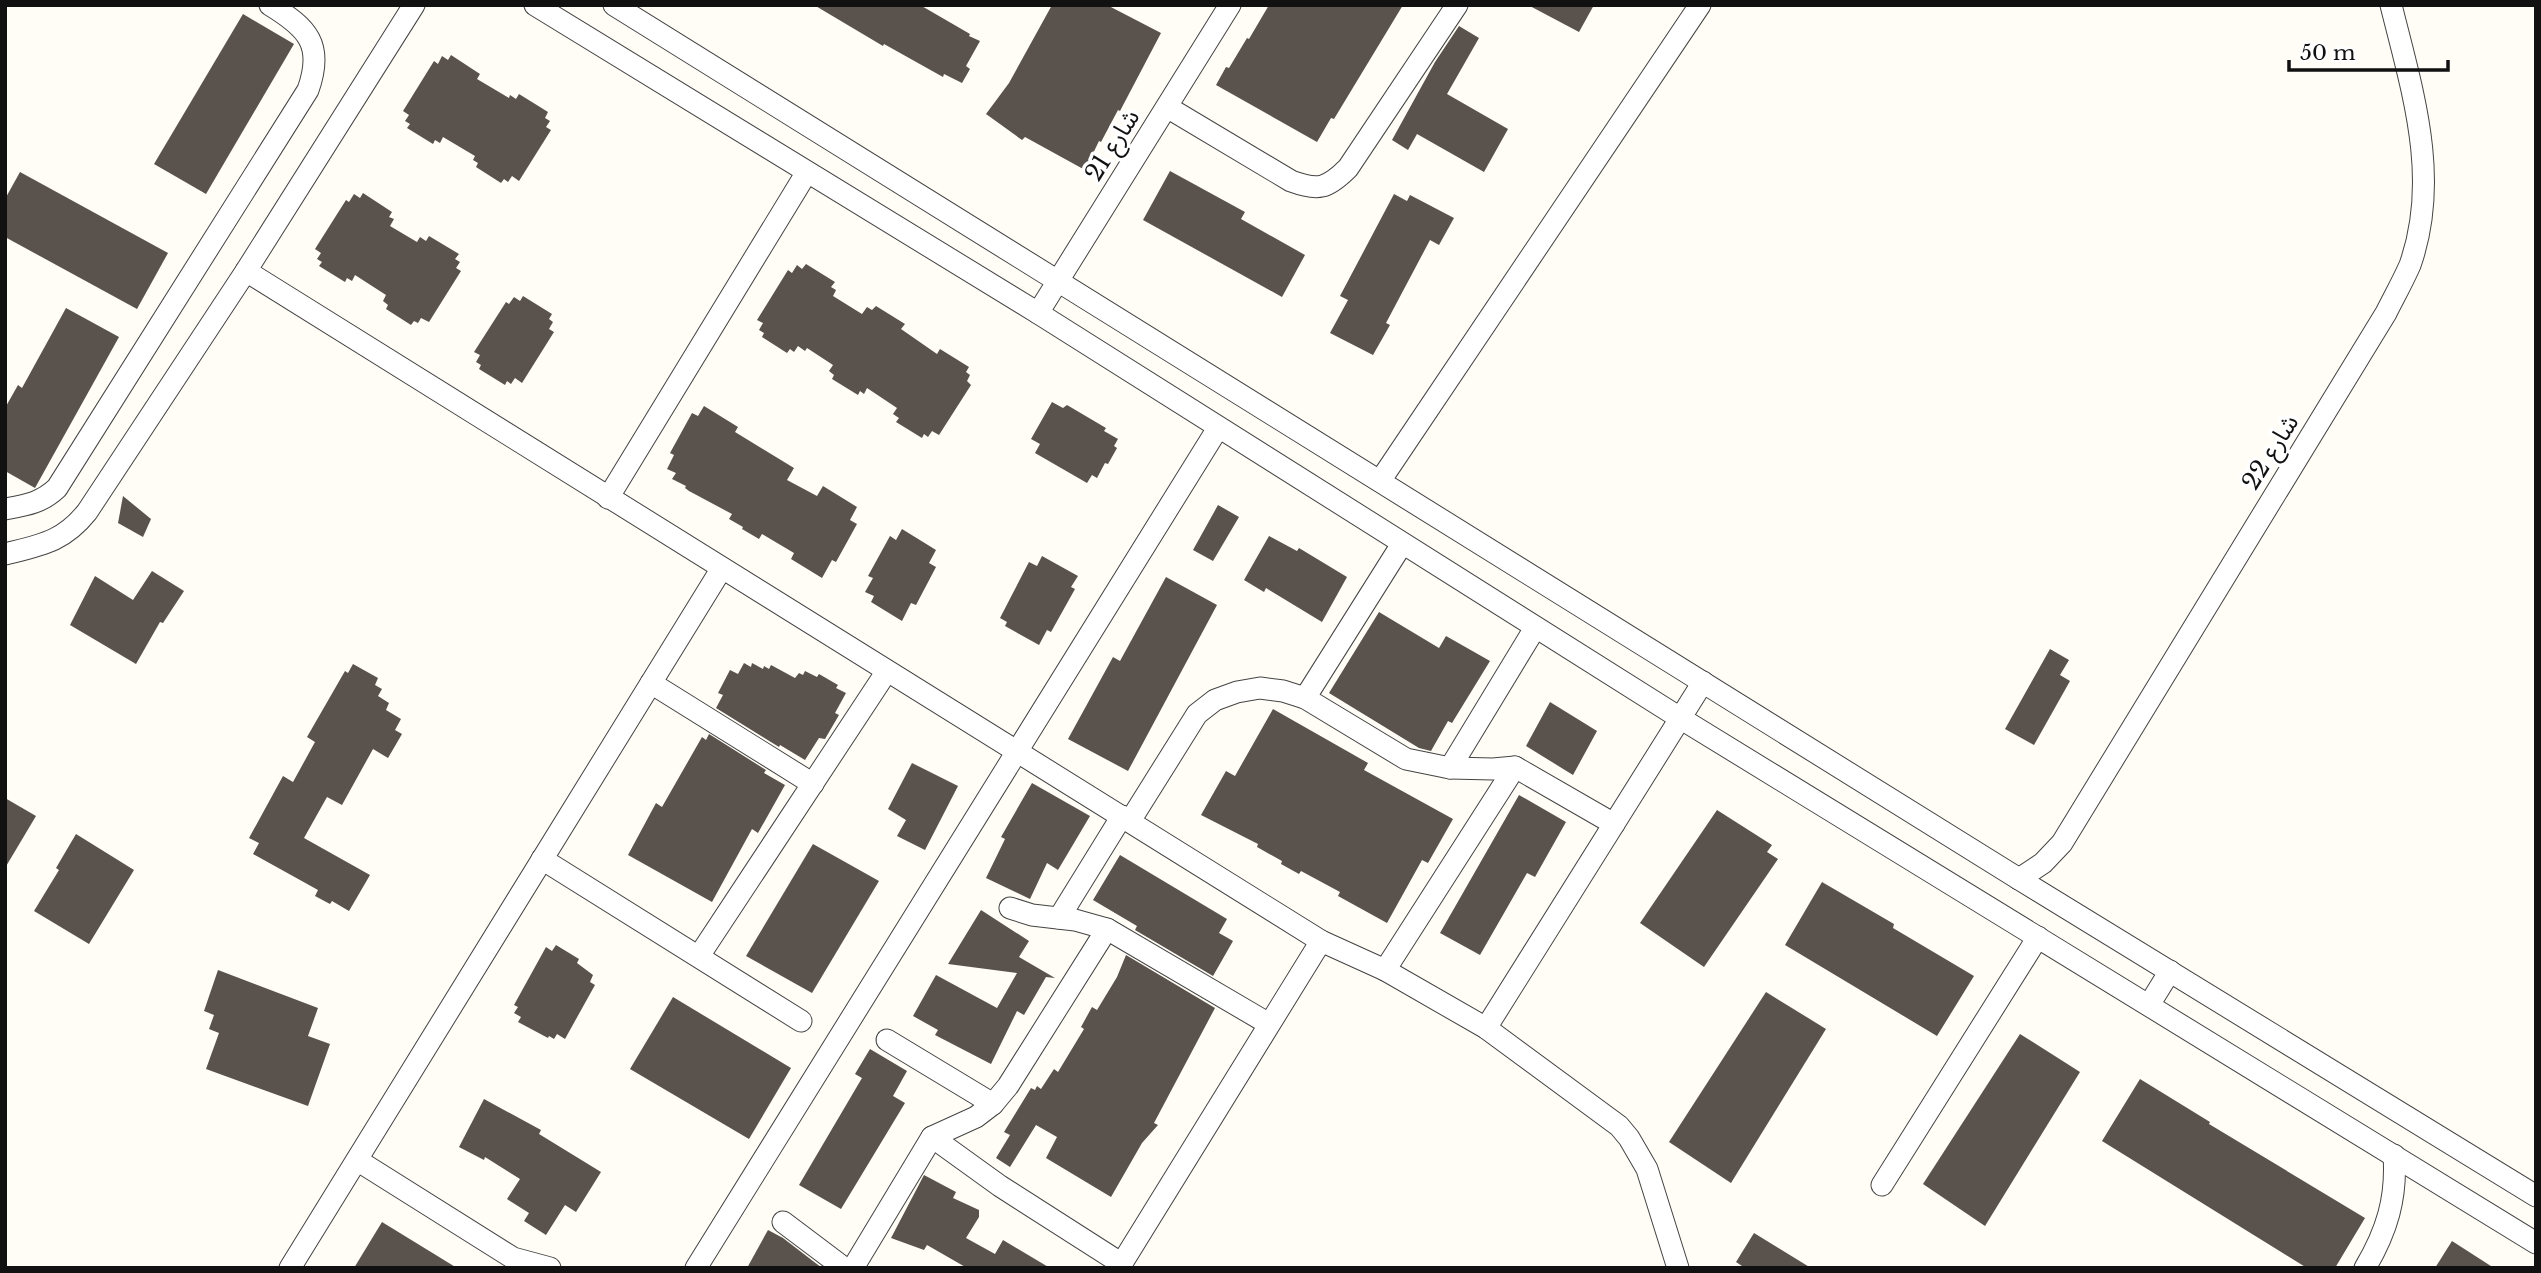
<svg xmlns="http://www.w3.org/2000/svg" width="2541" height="1273" viewBox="0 0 2541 1273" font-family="'Libre Baskerville','Noto Sans Arabic',serif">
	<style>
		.building { fill: #5a524d }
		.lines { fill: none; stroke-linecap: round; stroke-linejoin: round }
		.street-casing { stroke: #444; stroke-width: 23 }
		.street { stroke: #fff; stroke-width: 21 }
		.labels { text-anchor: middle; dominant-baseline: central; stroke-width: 7; stroke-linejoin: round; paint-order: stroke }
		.street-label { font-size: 24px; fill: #111; stroke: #fff }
	</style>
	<rect width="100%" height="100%" fill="#fffdf5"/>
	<g class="building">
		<polygon points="814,5 920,5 970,34 969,36 980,41 966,66 970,69 962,83 944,74 943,77 884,44 883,46"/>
		<polygon points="1052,5 1107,5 1161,33 1120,111 1118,110 1101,142 1099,141 1085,170 1025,137 1022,140 986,114 1009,83"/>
		<polygon points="1269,5 1403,5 1334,119 1331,118 1317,142 1216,85 1226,67 1229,68 1247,38 1249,39"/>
		<polygon points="1528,5 1594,5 1579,32"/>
		<polygon points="243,14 294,44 206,194 154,164"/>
		<polygon points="1459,26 1479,38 1447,94 1508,129 1484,172 1417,134 1408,150 1392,140 1435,62"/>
		<polygon points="451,55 480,74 477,79 509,98 510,95 516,99 519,94 548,112 545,118 550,121 546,127 551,130 519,181 512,176 508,182 504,179 501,183 476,167 478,163 473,160 475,156 443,137 440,143 435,140 433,144 407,128 410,124 405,121 409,115 403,111 434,61 438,64 442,56 448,60"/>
		<polygon points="1170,171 1245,212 1241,219 1305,255 1282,297 1143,220"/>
		<polygon points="20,172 168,253 137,309 5,237 5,199"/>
		<polygon points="363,193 392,212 389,217 394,219 390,226 417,242 420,237 426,241 429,236 459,254 455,259 460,262 456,268 461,271 429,322 421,318 418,323 414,321 411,325 386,309 388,305 383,301 386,295 355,275 352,281 347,278 345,282 319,266 322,262 317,259 321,253 315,249 346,200 349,202 354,194 360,198"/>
		<polygon points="1394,194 1407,201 1410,195 1454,218 1439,245 1430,240 1386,323 1390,325 1373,355 1330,333 1348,300 1340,296"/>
		<polygon points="806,264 835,282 831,287 836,290 833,296 862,314 867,307 872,310 876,306 905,324 901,329 937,354 940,349 969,367 966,372 970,375 967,381 971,385 939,435 932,431 928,437 924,434 922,438 896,422 899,418 893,414 897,408 867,388 864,394 860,391 858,395 832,379 834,375 829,371 833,365 807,348 805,351 798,346 794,352 790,349 787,353 762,337 764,333 759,330 763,323 757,320 788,270 792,273 797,265 802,269"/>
		<polygon points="523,296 552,314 549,319 553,322 549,329 554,332 522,383 515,378 511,384 507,381 505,385 479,369 481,365 476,362 480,355 474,352 506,302 509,304 514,297 520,301"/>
		<polygon points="66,308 119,337 35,488 5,471 5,408 18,385 22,388"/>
		<polygon points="1052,402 1063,408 1067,405 1106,428 1104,431 1118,439 1114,446 1117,448 1108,464 1105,463 1097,478 1092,475 1087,483 1035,453 1040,444 1031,439"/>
		<polygon points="704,406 738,427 735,432 794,468 787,480 817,496 823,486 857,507 850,520 857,524 836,562 832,560 822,578 791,559 794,553 762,534 759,539 742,529 743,527 729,519 732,514 689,491 685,488 686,486 672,479 676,473 667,469 674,455 670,453 692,413 698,416"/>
		<polygon points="123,496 151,519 143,537 118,523"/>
		<polygon points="1218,505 1239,517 1213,561 1193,550"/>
		<polygon points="902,529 936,550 929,563 936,567 916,605 911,603 902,621 871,602 874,596 865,592 873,578 868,576 890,536 896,540"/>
		<polygon points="1269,536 1297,551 1299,548 1347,577 1322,622 1266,588 1264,592 1244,580"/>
		<polygon points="1042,556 1078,576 1071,587 1075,589 1051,632 1047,630 1039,645 1005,626 1007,622 1000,618 1029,562 1037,566"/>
		<polygon points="152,571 184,591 163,623 160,622 136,664 70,625 95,576 133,600"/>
		<polygon points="1166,577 1217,605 1128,771 1068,739 1113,657 1120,661"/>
		<polygon points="1379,612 1439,648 1446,636 1490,661 1452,723 1448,721 1431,751 1419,748 1329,693"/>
		<polygon points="2050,649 2069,660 2060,675 2070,681 2034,745 2005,729"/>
		<polygon points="744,663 751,667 752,663 763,669 764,666 769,669 771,665 795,678 799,673 803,675 805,671 817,677 819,674 838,685 836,688 846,693 835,713 839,715 825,739 819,738 805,760 780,745 779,747 716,708 723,695 718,693 730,670 738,674"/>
		<polygon points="353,664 378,678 375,685 382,689 378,696 389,703 386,710 401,719 395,730 402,734 388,758 373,749 342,805 327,797 304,838 370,875 349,911 332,901 330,904 315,896 318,890 253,854 259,843 249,838 283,776 293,782 315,742 307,737 345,671 348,673"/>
		<polygon points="1550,702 1597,731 1573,775 1526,746"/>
		<polygon points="1273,709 1368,763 1364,770 1453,819 1428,863 1422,860 1387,923 1338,896 1340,892 1301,871 1299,874 1281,864 1282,861 1257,847 1258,844 1201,815 1226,771 1235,776"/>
		<polygon points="709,734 766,770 764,773 785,785 758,833 752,829 712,902 628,855 656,803 662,807 702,737 706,740"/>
		<polygon points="912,763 958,786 925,850 897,836 906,820 888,809"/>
		<polygon points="1032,783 1090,816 1058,870 1047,863 1030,899 986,878 1005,839 1001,837"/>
		<polygon points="1519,795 1566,822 1535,877 1527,873 1480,955 1440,933"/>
		<polygon points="5,798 36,816 5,868"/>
		<polygon points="1717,810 1772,845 1767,852 1778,859 1704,967 1640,923"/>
		<polygon points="76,834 134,870 89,944 34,911 59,870 56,868"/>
		<polygon points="813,844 879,881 812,993 746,956"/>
		<polygon points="1120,855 1227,919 1219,933 1233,941 1213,976 1135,930 1137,926 1093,900"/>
		<polygon points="1822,882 1894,924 1893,928 1974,976 1937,1036 1785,945"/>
		<polygon points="981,910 1029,941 1019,957 1055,978 1046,977 1024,1015 1017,1011 991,1064 935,1035 938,1030 913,1016 936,975 997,1008 1017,973 948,964"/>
		<polygon points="556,945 579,959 577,963 593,975 590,982 595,985 565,1039 557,1034 554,1039 549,1036 548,1038 518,1022 521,1017 514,1013 518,1007 514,1005 546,947 552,951"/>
		<polygon points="1126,955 1215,1008 1154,1123 1158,1125 1142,1143 1111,1197 1046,1158 1057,1137 1036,1125 1010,1167 996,1158 1010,1135 1004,1132 1031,1088 1035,1090 1037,1086 1041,1089 1054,1069 1058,1072 1084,1029 1081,1027 1092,1007 1097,1010 1117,977"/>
		<polygon points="218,970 318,1008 308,1036 330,1044 308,1106 206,1069 219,1033 209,1029 214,1015 204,1011"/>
		<polygon points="1766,992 1826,1029 1731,1183 1669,1142"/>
		<polygon points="673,997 791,1068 749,1139 630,1069"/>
		<polygon points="2020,1034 2080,1072 1985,1226 1923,1184"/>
		<polygon points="870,1049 907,1071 893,1096 905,1103 841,1209 799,1185 862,1078 855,1074"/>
		<polygon points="2140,1079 2210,1122 2209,1124 2365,1218 2335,1268 2307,1268 2102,1141"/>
		<polygon points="484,1099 541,1130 539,1134 601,1172 576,1212 565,1205 546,1235 524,1221 529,1213 507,1199 520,1179 485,1157 484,1160 459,1147"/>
		<polygon points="924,1175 956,1192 953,1198 979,1210 979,1217 966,1238 995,1254 1003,1240 1050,1268 967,1268 927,1245 924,1250 891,1238"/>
		<polygon points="382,1222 457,1268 354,1268"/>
		<polygon points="768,1230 783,1238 822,1268 747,1268"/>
		<polygon points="1754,1233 1811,1268 1745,1268 1736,1262"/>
		<polygon points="2452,1241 2494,1268 2435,1268"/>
	</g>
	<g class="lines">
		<defs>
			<g id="street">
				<polyline points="535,5 1038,313 1680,718 2536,1243"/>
				<polyline points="614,5 2019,879 2536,1196"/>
				<path d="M1167,107L1291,181C1318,191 1327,189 1348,168L1457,5"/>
				<polyline points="246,271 1321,941 1385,970 1486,1028 1619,1126 1629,1138 1647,1169 1678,1268"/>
				<polyline points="1038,313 1230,5"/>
				<polyline points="1380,481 1700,5"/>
				<polyline points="608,498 807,172"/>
				<path d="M5,509C27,505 41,503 57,488L308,90C324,45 308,28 270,5"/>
				<path d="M5,554C41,545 63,542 87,512L246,271L414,5"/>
				<polyline points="651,683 813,784"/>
				<polyline points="1305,698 1402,544"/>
				<polyline points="1450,768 1535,628"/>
				<polyline points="1130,821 1197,714 1215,700 1237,692 1260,688 1283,691 1305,698 1406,759 1450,768 1493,769 1515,767 1614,824"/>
				<polyline points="542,859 801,1021"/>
				<path d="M2019,879L2043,863L2062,843L2386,313C2394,297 2403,281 2410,265C2441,178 2412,90 2391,5"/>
				<polyline points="1010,908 1032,915 1075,920 1107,929 1269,1024"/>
				<polyline points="1059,918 1122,816"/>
				<polyline points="699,956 887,671"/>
				<polyline points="1385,970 1515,767"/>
				<polyline points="2149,1005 2170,971"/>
				<polyline points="1486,1028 1703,682"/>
				<polyline points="887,1040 993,1104"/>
				<polyline points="932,1137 1000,1186 1122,1264"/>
				<polyline points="357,1160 513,1258 550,1268"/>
				<polyline points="1882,1185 2038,937"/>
				<polyline points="783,1222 844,1268"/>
				<polyline points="290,1268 722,568"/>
				<polyline points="696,1268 1218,428"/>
				<polyline points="853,1268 932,1137 976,1117 993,1104 1008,1086 1107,929"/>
				<polyline points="1119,1268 1321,941"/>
				<path d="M2365,1268C2387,1231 2397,1198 2394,1155"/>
			</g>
		</defs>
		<use href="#street" class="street-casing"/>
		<use href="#street" class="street"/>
	</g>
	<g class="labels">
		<g class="street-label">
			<text transform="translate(1112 145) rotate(-58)">شارع 21</text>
			<text transform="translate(2270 452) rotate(-58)">شارع 22</text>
		</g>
	</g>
	<rect width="2541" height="1273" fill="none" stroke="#111111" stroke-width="14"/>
	<path d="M2289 60v10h159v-10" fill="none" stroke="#111111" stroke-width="3.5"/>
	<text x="2300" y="60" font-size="21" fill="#111111" stroke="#ffffff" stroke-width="5" paint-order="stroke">50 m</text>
</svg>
